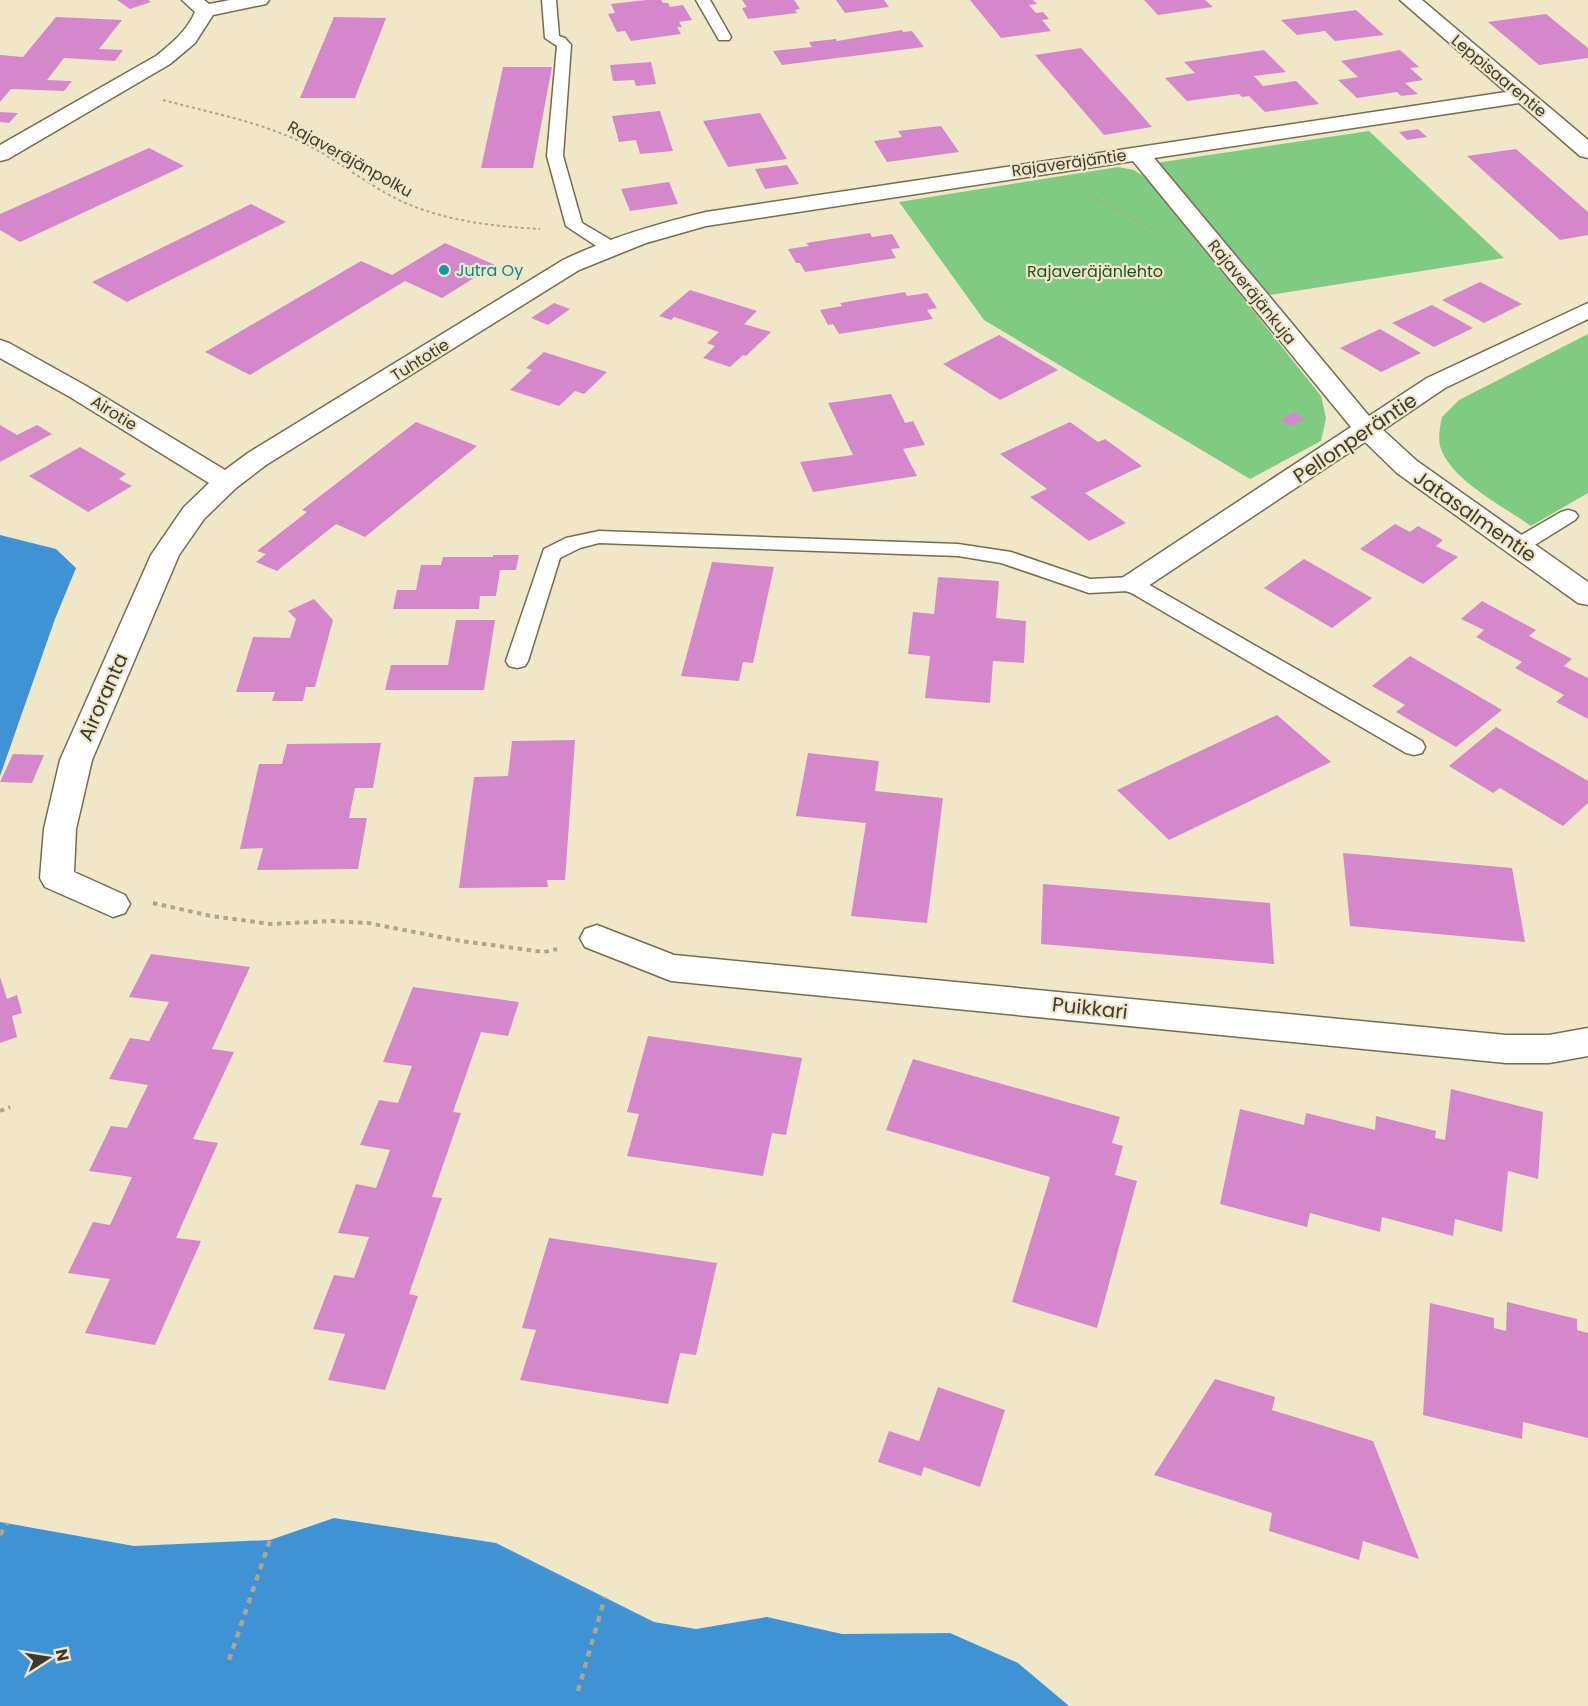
<svg xmlns="http://www.w3.org/2000/svg" width="1588" height="1706" viewBox="0 0 1588 1706" font-family="Poppins,sans-serif">
	<style>
		.forest { fill: #80cb82 }
		.water { fill: #3f93d4 }
		.building { fill: #d488cb }
		.lines { fill: none; stroke-linecap: round; stroke-linejoin: round }
		.lane-casing { stroke: #746c50; stroke-width: 3 }
		.street-casing { stroke: #746c50; stroke-width: 3 }
		.path-far2 { stroke: #ada68e; stroke-width: 2; stroke-dasharray: 3 3; stroke-linecap: butt }
		.path-far1 { stroke: #ada68e; stroke-width: 4; stroke-dasharray: 4.5 4.5; stroke-linecap: butt }
		.path { stroke: #ada68e; stroke-width: 4.5; stroke-dasharray: 6 6; stroke-linecap: butt }
		.lane { fill: #fff; fill-rule: evenodd }
		.street { fill: #fff; fill-rule: evenodd }
		.culture-dot { fill: #0f9aa8; stroke: #f0e7c8; stroke-width: 2 }
		.labels { text-anchor: middle; dominant-baseline: central; stroke-width: 4.5; stroke-linejoin: round; paint-order: stroke }
		.far-street-label { font-size: 16px; fill: #3e3b2e; stroke: #f0e7c8 }
		.far-culture-label { font-size: 16px; fill: #0d838f; stroke: #f0e7c8; text-anchor: start }
		.far-park-label { font-size: 16px; fill: #1d5121; stroke: #f0e7c8 }
		.street-label { font-size: 20px; fill: #3e3b2e; stroke: #f0e7c8 }
	</style>
	<rect width="100%" height="100%" fill="#f0e7c8"/>
	<g class="forest">
		<polygon points="1369,131 1504,258 1270,295 1156,163"/>
		<polygon points="1118,167 1134,170 1149,180 1321,396 1326,418 1321,441 1250,479 984,320 899,202"/>
		<path d="M1588,334V493L1531,526C1503,506 1450,480 1440,446C1438,437 1440,426 1442,417L1459,400Z"/>
	</g>
	<g class="water">
		<polygon points="0,535 56,549 76,568 55,619 0,776"/>
		<polygon points="334,1518 496,1543 654,1622 696,1629 767,1617 842,1634 950,1633 1018,1663 1069,1706 0,1706 0,1522 134,1546 270,1540"/>
	</g>
	<g class="building">
		<polygon points="117,0 148,0 151,2 130,9"/>
		<polygon points="646,0 661,0 663,3 668,3 670,7 683,5 692,20 679,22 682,27 677,27 681,34 631,41 625,31 617,32 608,14 615,13 611,4"/>
		<polygon points="742,0 794,0 800,9 795,10 797,13 748,19 742,8 747,7"/>
		<polygon points="836,0 884,0 889,7 845,13"/>
		<polygon points="970,0 1033,0 1037,4 1029,5 1036,13 1043,12 1049,19 1042,20 1051,31 1001,38"/>
		<polygon points="1144,0 1205,0 1213,7 1158,15"/>
		<polygon points="1356,10 1384,35 1335,41 1325,31 1297,35 1281,20"/>
		<polygon points="1546,14 1588,48 1588,58 1539,65 1488,22"/>
		<polygon points="56,17 122,20 99,49 123,50 115,61 64,58 47,80 72,81 64,91 11,89 0,102 0,55 23,57"/>
		<polygon points="334,17 386,18 355,98 300,98"/>
		<polygon points="902,30 903,32 912,31 924,47 782,65 773,51 812,47 809,42 836,39 837,41"/>
		<polygon points="1081,48 1131,103 1152,127 1104,135 1035,55"/>
		<polygon points="1264,50 1286,72 1254,76 1263,86 1296,81 1319,104 1265,112 1249,96 1242,97 1239,94 1187,101 1165,78 1195,73 1184,62"/>
		<polygon points="1400,50 1419,67 1410,68 1423,80 1405,83 1418,94 1401,96 1397,92 1357,98 1338,80 1358,77 1341,61"/>
		<polygon points="651,62 656,84 636,86 634,80 613,81 610,65"/>
		<polygon points="503,67 552,67 533,168 481,168"/>
		<polygon points="660,111 673,151 640,154 636,140 619,142 612,116"/>
		<polygon points="0,112 18,113 9,123 0,122"/>
		<polygon points="760,113 787,159 728,167 703,121"/>
		<polygon points="941,126 959,152 887,162 874,141 902,137 898,131"/>
		<polygon points="1418,129 1427,137 1407,140 1399,132"/>
		<polygon points="149,148 184,166 20,242 0,230 0,214"/>
		<polygon points="1516,149 1588,212 1588,235 1560,240 1467,156"/>
		<polygon points="787,165 799,184 765,189 755,169"/>
		<polygon points="669,182 678,204 630,211 621,189"/>
		<polygon points="251,204 286,222 127,302 92,282"/>
		<polygon points="870,233 872,237 892,234 900,248 891,249 896,258 805,272 800,263 796,263 788,249 809,246 806,243"/>
		<polygon points="445,243 495,265 442,298 405,281 250,375 205,352 361,261 392,275"/>
		<polygon points="1480,282 1522,304 1484,323 1442,300"/>
		<polygon points="690,290 757,311 744,324 771,332 746,356 743,355 730,367 703,358 715,346 707,343 719,332 674,317 671,320 659,316"/>
		<polygon points="905,292 907,296 927,293 937,308 927,310 933,319 839,334 833,324 828,325 820,310 842,306 840,303"/>
		<polygon points="554,303 570,309 548,325 531,318"/>
		<polygon points="1432,305 1473,328 1434,347 1392,323"/>
		<polygon points="1380,329 1421,353 1381,372 1340,348"/>
		<polygon points="999,335 1058,370 1000,400 943,364"/>
		<polygon points="544,352 607,372 584,394 575,391 559,406 510,390 532,370 526,368"/>
		<polygon points="891,394 905,423 913,421 925,445 903,449 917,476 813,492 800,462 853,455 828,403"/>
		<polygon points="1294,412 1305,419 1291,426 1280,420"/>
		<polygon points="416,422 477,446 365,537 336,524 277,571 256,562 266,554 257,551 307,512 302,510"/>
		<polygon points="1070,422 1098,442 1105,439 1142,466 1085,493 1126,523 1089,541 1030,497 1047,489 1000,454"/>
		<polygon points="0,425 17,435 37,425 52,434 0,462"/>
		<polygon points="80,447 126,474 119,479 132,486 88,512 29,476"/>
		<polygon points="1395,524 1410,532 1418,526 1443,540 1436,546 1458,557 1423,584 1360,549"/>
		<polygon points="493,555 519,555 516,570 500,570 496,596 480,596 479,609 393,609 397,590 416,590 421,565 441,565 443,557 493,557"/>
		<polygon points="1304,559 1372,598 1332,628 1264,588"/>
		<polygon points="712,562 774,567 753,663 743,662 739,681 681,676"/>
		<polygon points="938,577 999,581 996,618 1026,621 1024,663 993,661 990,703 925,698 930,656 908,654 913,612 934,614"/>
		<polygon points="314,599 333,620 315,687 306,687 303,701 272,701 275,692 236,692 253,637 290,638 296,619 288,611"/>
		<polygon points="1482,601 1536,630 1529,636 1572,659 1564,666 1588,678 1588,719 1556,702 1564,695 1515,668 1522,662 1476,637 1484,630 1461,619"/>
		<polygon points="456,620 495,620 484,690 385,690 391,665 448,665"/>
		<polygon points="1410,656 1502,710 1456,747 1396,712 1405,705 1372,686"/>
		<polygon points="1277,715 1331,762 1169,840 1117,790"/>
		<polygon points="1496,727 1588,781 1588,803 1563,826 1500,788 1493,793 1449,766"/>
		<polygon points="575,740 565,880 547,880 548,887 459,888 474,777 508,776 512,741"/>
		<polygon points="381,743 373,788 355,788 349,818 367,818 358,869 257,870 263,848 240,849 259,764 282,764 287,744"/>
		<polygon points="808,753 879,761 875,791 943,798 927,923 851,916 866,823 796,816"/>
		<polygon points="13,754 44,755 32,783 0,782"/>
		<polygon points="1343,853 1512,868 1525,942 1350,926"/>
		<polygon points="1043,884 1270,903 1274,964 1041,944"/>
		<polygon points="151,954 250,967 212,1049 234,1052 193,1139 218,1143 176,1238 201,1241 155,1345 85,1333 110,1279 68,1273 93,1222 110,1225 132,1177 89,1171 111,1126 127,1128 148,1085 109,1079 130,1038 149,1041 169,1002 129,997"/>
		<polygon points="0,977 7,999 17,995 22,1013 12,1016 17,1037 0,1043"/>
		<polygon points="413,987 519,1002 508,1036 481,1032 453,1112 461,1113 432,1197 442,1198 409,1294 418,1296 385,1390 328,1380 345,1334 313,1329 334,1275 354,1278 369,1237 338,1233 356,1184 376,1188 390,1150 360,1145 379,1100 398,1103 412,1066 383,1062"/>
		<polygon points="648,1036 802,1058 786,1135 772,1133 763,1176 627,1156 639,1114 627,1112"/>
		<polygon points="913,1059 1120,1117 1112,1143 1123,1146 1115,1175 1137,1181 1097,1328 1012,1302 1050,1177 886,1130"/>
		<polygon points="1451,1089 1543,1112 1538,1179 1508,1171 1502,1232 1455,1219 1453,1236 1382,1217 1380,1232 1310,1213 1307,1227 1220,1204 1240,1109 1304,1125 1306,1113 1375,1130 1376,1116 1436,1131 1435,1138 1445,1140"/>
		<polygon points="549,1238 717,1263 696,1355 680,1353 668,1404 520,1380 536,1330 522,1328"/>
		<polygon points="1507,1302 1577,1319 1577,1330 1588,1333 1588,1438 1523,1422 1522,1439 1423,1415 1430,1303 1494,1318 1494,1328 1506,1331"/>
		<polygon points="1215,1379 1275,1397 1272,1410 1373,1441 1419,1559 1363,1541 1359,1560 1269,1531 1272,1513 1154,1475"/>
		<polygon points="938,1387 1005,1410 980,1487 924,1467 921,1476 878,1462 889,1431 919,1441"/>
	</g>
	<g class="lines">
		<defs>
			<g id="lane">
				<polygon points="542,0 556,0 559,36 565,38 571,45 563,156 582,223 616,243 619,247 616,251 604,251 566,226 547,156 557,46 545,38"/>
				<polygon points="696,0 710,0 731,37 729,40 719,40"/>
				<polygon points="1568,510 1575,512 1578,516 1575,520 1525,551 1518,552 1511,551 1508,546 1511,541 1561,512"/>
				<polygon points="599,531 958,544 1011,552 1090,579 1132,577 1139,579 1422,741 1425,747 1422,753 1414,755 1406,753 1128,591 1089,593 1001,563 958,556 599,543 580,548 560,558 528,661 525,666 517,668 509,666 506,661 544,549 566,538"/>
			</g>
			<g id="street">
				<path d="M182,0H204L209,4L230,0H269L266,4L213,15L195,43L170,64L8,159L0,161V145L156,56C172,43 187,31 195,12Z"/>
				<path d="M1400,0H1422L1588,140V158L1580,156L1519,103L1154,158L1369,416L1427,378L1588,303V319L1445,388L1383,430L1417,461L1588,582V605L1578,603L1397,473L1365,442L1142,590L1132,593L1122,590L1118,584L1122,578L1351,427L1133,161L706,226L646,243L579,270L266,465L236,488L204,519L179,555L92,760L76,829L74,872L125,895L130,904L125,913L113,917L45,887L40,878L44,829L60,760L151,555L184,507L209,483L70,397L0,358V340L9,343L88,387L225,470L248,453L563,260C609,238 656,224 706,212L1506,92Z"/>
				<polygon points="597,925 674,955 1506,1035 1549,1035 1588,1028 1588,1056 1549,1063 1506,1063 671,981 585,947 580,938 585,929"/>
			</g>
		</defs>
		<use href="#lane" class="lane-casing"/>
		<use href="#street" class="street-casing"/>
		<g class="path-far2">
			<path d="M163,100C208,112 256,121 299,141C334,157 363,182 397,199C442,221 491,226 540,229"/>
			<polyline points="1090,195 1152,229"/>
		</g>
		<g class="path-far1">
			<polyline points="153,903 211,916 271,924 332,921 368,923 461,941 544,952 557,949"/>
			<polyline points="0,1111 10,1107"/>
		</g>
		<g class="path">
			<polyline points="0,1535 7,1523"/>
			<polyline points="229,1660 270,1540"/>
			<polyline points="578,1691 605,1597"/>
		</g>
		<use href="#lane" class="lane"/>
		<use href="#street" class="street"/>
	</g>
	<circle class="culture-dot" cx="444" cy="270" r="6"/>
	<g class="labels">
		<g class="far-street-label">
			<text transform="translate(1499 76) rotate(40)">Leppisaarentie</text>
			<text transform="translate(350 159) rotate(29)">Rajaveräjänpolku</text>
			<text transform="translate(1069 163) rotate(-8)">Rajaveräjäntie</text>
			<text transform="translate(1252 292) rotate(51)">Rajaveräjänkuja</text>
			<text transform="translate(420 360) rotate(-32)">Tuhtotie</text>
			<text transform="translate(114 413) rotate(32)">Airotie</text>
		</g>
		<g class="far-culture-label">
			<text x="456" y="270">Jutra Oy</text>
		</g>
		<g class="far-park-label">
			<text x="1095" y="271">Rajaveräjänlehto</text>
		</g>
		<g class="street-label">
			<text transform="translate(1355 438) rotate(-34)">Pellonperäntie</text>
			<text transform="translate(1475 516) rotate(35)">Jatasalmentie</text>
			<text transform="translate(103 697) rotate(-66)">Airoranta</text>
			<text transform="translate(1090 1008) rotate(6)">Puikkari</text>
		</g>
	</g>
	<g transform="translate(48 1658) rotate(78)" stroke="#f0e7c8" stroke-width="4.5" paint-order="stroke">
	<path d="M0-4.5L10 22L0 15L-10 22Z" fill="#3e3b2e"/>
	<text y="-9" font-size="16" font-weight="bold" text-anchor="middle" fill="#3e3b2e">N</text>
	</g>
</svg>
